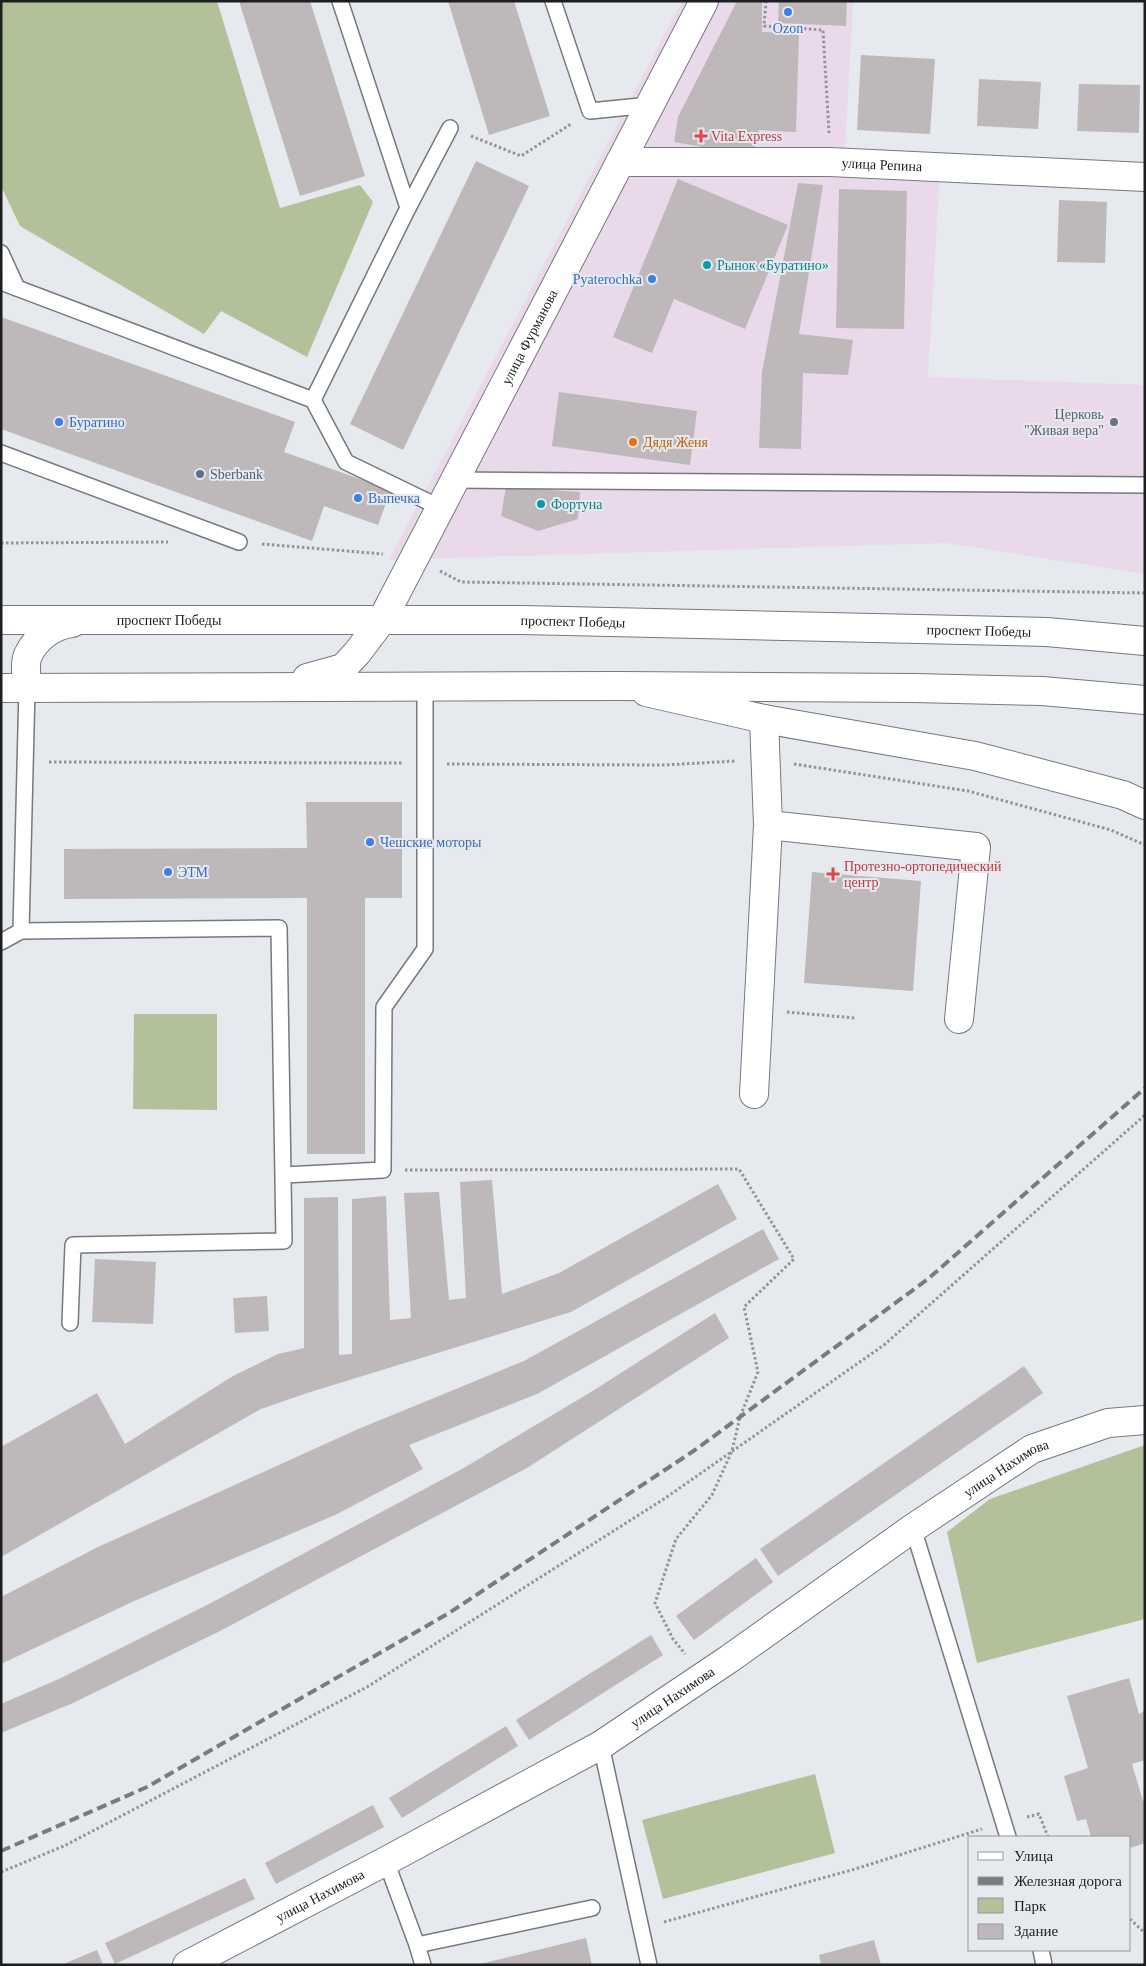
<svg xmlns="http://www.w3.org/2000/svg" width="1146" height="1966" viewBox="0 0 1146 1966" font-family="'Times New Roman',serif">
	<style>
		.commercial { fill: #e9d9eb }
		.green { fill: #b2c199 }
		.building { fill: #beb8ba }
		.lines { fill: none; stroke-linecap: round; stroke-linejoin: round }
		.service-casing { stroke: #76797d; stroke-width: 18 }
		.minor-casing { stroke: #76797d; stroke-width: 30 }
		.secondary-casing { stroke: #76797d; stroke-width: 30 }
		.primary-casing { stroke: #76797d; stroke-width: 30 }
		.path { stroke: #929498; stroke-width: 3; stroke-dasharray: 2.5 2.5; stroke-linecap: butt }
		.service { stroke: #fff; stroke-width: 15 }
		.minor { stroke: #fff; stroke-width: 28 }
		.secondary { stroke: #fff; stroke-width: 28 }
		.primary { stroke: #fff; stroke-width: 28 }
		.rail { stroke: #7a7b7f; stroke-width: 4; stroke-dasharray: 10 5; stroke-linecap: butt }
		.shop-dot { fill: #3f7fe0; stroke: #e6e9ee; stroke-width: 2 }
		.health-dot { fill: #e0444e; stroke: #e6e9ee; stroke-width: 2 }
		.culture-dot { fill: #0f9aa8; stroke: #e6e9ee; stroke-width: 2 }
		.worship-dot { fill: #6b7280; stroke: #e6e9ee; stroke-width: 2 }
		.food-dot { fill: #e8710a; stroke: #e6e9ee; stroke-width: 2 }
		.service-dot { fill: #5c6f8a; stroke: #e6e9ee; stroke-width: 2 }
		.labels { text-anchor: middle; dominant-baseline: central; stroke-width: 4; stroke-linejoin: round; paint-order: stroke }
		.shop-label { font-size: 14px; fill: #366cbe; stroke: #e6e9ee; text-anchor: start }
		.health-label { font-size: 14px; fill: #be3a42; stroke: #e6e9ee; text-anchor: start }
		.street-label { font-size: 14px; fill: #1d1e20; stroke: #e6e9ee }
		.culture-label { font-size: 14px; fill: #0d838f; stroke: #e6e9ee; text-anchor: start }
		.worship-label { font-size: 14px; fill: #5b616d; stroke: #e6e9ee; text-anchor: end }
		.food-label { font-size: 14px; fill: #c56008; stroke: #e6e9ee; text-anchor: start }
		.service-label { font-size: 14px; fill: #4e5e75; stroke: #e6e9ee; text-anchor: start }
	</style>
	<rect width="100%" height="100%" fill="#e6e9ee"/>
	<polygon class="commercial" points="682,1 853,1 844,168 940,168 928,377 1145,385 1145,574 946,543 389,560"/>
	<g class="green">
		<polygon points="1,1 217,1 280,208 360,185 373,202 307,357 221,311 204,334 20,226 1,186"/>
		<polygon points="134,1014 217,1014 217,1110 133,1109"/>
		<polygon points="1145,1445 1145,1619 977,1663 947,1532 990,1499"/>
		<polygon points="815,1774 835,1853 663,1899 642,1820"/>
	</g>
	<g class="building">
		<polygon points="239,1 310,1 365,176 300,196"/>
		<polygon points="448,1 514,1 550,116 489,135"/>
		<polygon points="737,1 762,1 762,32 799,33 796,132 759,130 754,156 674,142 678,117"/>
		<polygon points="779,1 847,1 846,26 778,23"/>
		<polygon points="861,55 935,59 930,134 857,130"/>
		<polygon points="979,79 1041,82 1038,129 977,126"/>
		<polygon points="1079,84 1140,85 1139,133 1077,131"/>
		<polygon points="476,161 529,186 403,450 350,424"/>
		<polygon points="678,179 788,225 745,329 674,299 652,353 613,337"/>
		<polygon points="798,183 823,185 799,334 853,340 848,375 803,373 801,449 759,448 762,372"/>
		<polygon points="839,189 907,191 904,329 836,328"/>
		<polygon points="1059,200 1107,202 1105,263 1057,262"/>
		<polygon points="1,317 295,422 284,452 391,490 378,525 324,506 312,541 1,429"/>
		<polygon points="559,392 697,411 690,465 552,446"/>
		<polygon points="506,487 580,492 578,519 538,531 501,516"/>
		<polygon points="306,802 402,802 402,898 365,898 365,1154 307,1154 307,898 64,899 64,849 307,848"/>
		<polygon points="812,872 921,881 913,991 804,983"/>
		<polygon points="492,1180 502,1294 559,1273 718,1184 737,1219 571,1312 307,1393 261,1409 1,1557 1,1447 97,1393 125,1444 233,1376 278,1354 304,1348 304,1198 338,1197 339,1355 352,1354 352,1199 386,1196 390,1320 411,1318 404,1193 439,1192 449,1300 466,1298 460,1182"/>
		<polygon points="763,1229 779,1259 537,1394 409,1445 423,1469 335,1515 132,1602 1,1664 1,1597 98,1547 356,1430 524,1361"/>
		<polygon points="95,1259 156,1262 153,1324 92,1322"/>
		<polygon points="267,1296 269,1331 235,1333 233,1298"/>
		<polygon points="715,1313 729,1338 527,1468 220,1631 73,1703 1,1733 1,1704 61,1678 209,1604 462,1469 591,1392"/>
		<polygon points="1024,1366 1043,1393 778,1576 760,1549"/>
		<polygon points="756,1558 773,1582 694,1640 676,1616"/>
		<polygon points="651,1635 663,1655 529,1740 516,1720"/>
		<polygon points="1129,1678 1139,1714 1144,1711 1145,1713 1145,1760 1132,1764 1143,1801 1145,1801 1145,1843 1130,1848 1130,1837 1091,1837 1086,1819 1077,1821 1064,1776 1088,1768 1067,1696"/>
		<polygon points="506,1726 518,1746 402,1818 389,1798"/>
		<polygon points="373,1805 384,1827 276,1884 265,1863"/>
		<polygon points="245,1878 255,1899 115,1964 105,1943"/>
		<polygon points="586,1938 592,1965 480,1965 480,1964"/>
		<polygon points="874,1940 881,1965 821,1965 819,1955"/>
		<polygon points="97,1950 103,1965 61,1965"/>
	</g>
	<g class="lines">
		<defs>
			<g id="service">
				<polyline points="340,1 408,208"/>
				<polyline points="553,1 590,111 650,105"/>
				<polyline points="1,253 17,288"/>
				<polyline points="1,282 313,400 346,462 439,507"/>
				<polyline points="313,400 408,208 450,128"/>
				<polyline points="1,453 239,542"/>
				<polyline points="454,480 1145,485"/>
				<polyline points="27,688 21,931 279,928 284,1241 73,1245 70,1323"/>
				<polyline points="1,942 21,931"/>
				<polyline points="284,1175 383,1170 384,1007 425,949 425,687"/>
				<polyline points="913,1528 1008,1837"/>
				<polyline points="601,1745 649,1965"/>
				<polyline points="386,1861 417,1945 592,1908"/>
				<polyline points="417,1945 423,1965"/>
				<polyline points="1041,1950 1044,1965"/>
			</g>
			<g id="minor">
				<path id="s1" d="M620,162H830L1145,177"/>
				<path id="s2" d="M382,620L704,1"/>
				<polyline points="768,825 976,847 959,1019"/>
				<polyline points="754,1094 768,825 764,719"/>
				<path id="s3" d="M187,1965L386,1861L601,1745L729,1659L913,1528L1032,1449L1108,1423L1145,1420"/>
			</g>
			<polyline id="secondary" points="646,692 764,719 975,756 1123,795 1145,805"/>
			<g id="primary">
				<path id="s4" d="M1,620H522L1047,632L1145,641"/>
				<polyline points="307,678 343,668 357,653 382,620"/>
				<polyline points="1,688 620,686 914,688 1042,691 1145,700"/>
				<path d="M27,688C27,679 24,664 28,655C36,638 53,625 72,623"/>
			</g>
		</defs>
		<use href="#service" class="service-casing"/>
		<use href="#minor" class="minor-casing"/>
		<use href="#secondary" class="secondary-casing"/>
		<use href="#primary" class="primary-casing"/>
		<g class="path">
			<polyline points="766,1 764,26 823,30 829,133"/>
			<polyline points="471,136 521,156 571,124"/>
			<polyline points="1,543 168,542"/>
			<polyline points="262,544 383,554"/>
			<polyline points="440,571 461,582 1145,593"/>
			<polyline points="49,762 403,763"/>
			<polyline points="447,764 664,765 736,761"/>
			<polyline points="794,764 968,791 1111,830 1145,845"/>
			<polyline points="787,1012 855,1018"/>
			<polyline points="405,1170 739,1169 794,1259 744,1307 758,1372 740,1417 732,1451 712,1495 676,1539 655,1603 673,1639 685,1654"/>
			<polyline points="1027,1817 1039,1814 1048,1837"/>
			<polyline points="1,1872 64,1846 367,1687 664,1499 884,1345 1145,1115"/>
			<polyline points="1130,1919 1145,1933"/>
			<polyline points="664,1922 855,1869 982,1829"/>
		</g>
		<use href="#service" class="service"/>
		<use href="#minor" class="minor"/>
		<use href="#secondary" class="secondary"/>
		<use href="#primary" class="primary"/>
		<polyline class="rail" points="1,1851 147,1787 449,1613 695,1450 928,1279 1145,1088"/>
	</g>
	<g class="shop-dot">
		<circle cx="788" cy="12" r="5"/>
		<circle cx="652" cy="279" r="5"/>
		<circle cx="59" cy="422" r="5"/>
		<circle cx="358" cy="498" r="5"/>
		<circle cx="370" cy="842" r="5"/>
		<circle cx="168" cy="872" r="5"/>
	</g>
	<g class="health-dot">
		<path d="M698.5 128.5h5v5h5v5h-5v5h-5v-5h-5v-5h5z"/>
		<path d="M830.5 866.5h5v5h5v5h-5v5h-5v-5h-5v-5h5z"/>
	</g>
	<g class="culture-dot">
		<circle cx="707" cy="265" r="5"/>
		<circle cx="541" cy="504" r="5"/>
	</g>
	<circle class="worship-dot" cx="1114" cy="422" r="5"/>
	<circle class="food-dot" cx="633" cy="442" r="5"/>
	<circle class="service-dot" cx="200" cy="474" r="5"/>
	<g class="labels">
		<g class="shop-label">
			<text x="788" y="28" text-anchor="middle">Ozon</text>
			<text x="642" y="279" text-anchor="end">Pyaterochka</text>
			<text x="69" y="422">Буратино</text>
			<text x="368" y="498">Выпечка</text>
			<text x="380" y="842">Чешские моторы</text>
			<text x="178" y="872">ЭТМ</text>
		</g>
		<g class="health-label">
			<text x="711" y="136">Vita Express</text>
			<text x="844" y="866">Протезно-ортопедический<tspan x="844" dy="16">центр</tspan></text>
		</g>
		<g class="street-label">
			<text stroke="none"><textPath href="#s1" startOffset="262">улица Репина</textPath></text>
			<text stroke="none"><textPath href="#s2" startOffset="319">улица Фурманова</textPath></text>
			<text stroke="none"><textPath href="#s4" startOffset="168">проспект Победы</textPath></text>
			<text stroke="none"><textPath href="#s4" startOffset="572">проспект Победы</textPath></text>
			<text stroke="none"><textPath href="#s4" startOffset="978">проспект Победы</textPath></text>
			<text stroke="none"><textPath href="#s3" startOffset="960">улица Нахимова</textPath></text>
			<text stroke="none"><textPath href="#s3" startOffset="555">улица Нахимова</textPath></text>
			<text stroke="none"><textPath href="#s3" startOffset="150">улица Нахимова</textPath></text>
		</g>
		<g class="culture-label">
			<text x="717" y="265">Рынок «Буратино»</text>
			<text x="551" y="504">Фортуна</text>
		</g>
		<g class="worship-label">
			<text x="1104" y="414">Церковь<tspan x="1104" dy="16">"Живая вера"</tspan></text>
		</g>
		<g class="food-label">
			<text x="643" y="442">Дядя Женя</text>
		</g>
		<g class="service-label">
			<text x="210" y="474">Sberbank</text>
		</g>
	</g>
	<rect width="1146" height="1966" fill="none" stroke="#1d1e20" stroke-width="5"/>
	<rect x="968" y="1836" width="162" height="115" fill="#e6e9ee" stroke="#96989c"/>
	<rect x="978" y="1852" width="25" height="8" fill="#ffffff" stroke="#96989c"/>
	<text x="1014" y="1861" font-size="15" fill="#1d1e20">Улица</text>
	<rect x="978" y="1877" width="25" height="8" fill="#7a7b7f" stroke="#96989c"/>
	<text x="1014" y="1886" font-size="15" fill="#1d1e20">Железная дорога</text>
	<rect x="978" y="1898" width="25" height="15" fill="#b2c199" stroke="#96989c"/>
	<text x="1014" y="1911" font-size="15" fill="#1d1e20">Парк</text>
	<rect x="978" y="1924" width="25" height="15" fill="#beb8ba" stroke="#96989c"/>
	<text x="1014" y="1936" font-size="15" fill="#1d1e20">Здание</text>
</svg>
